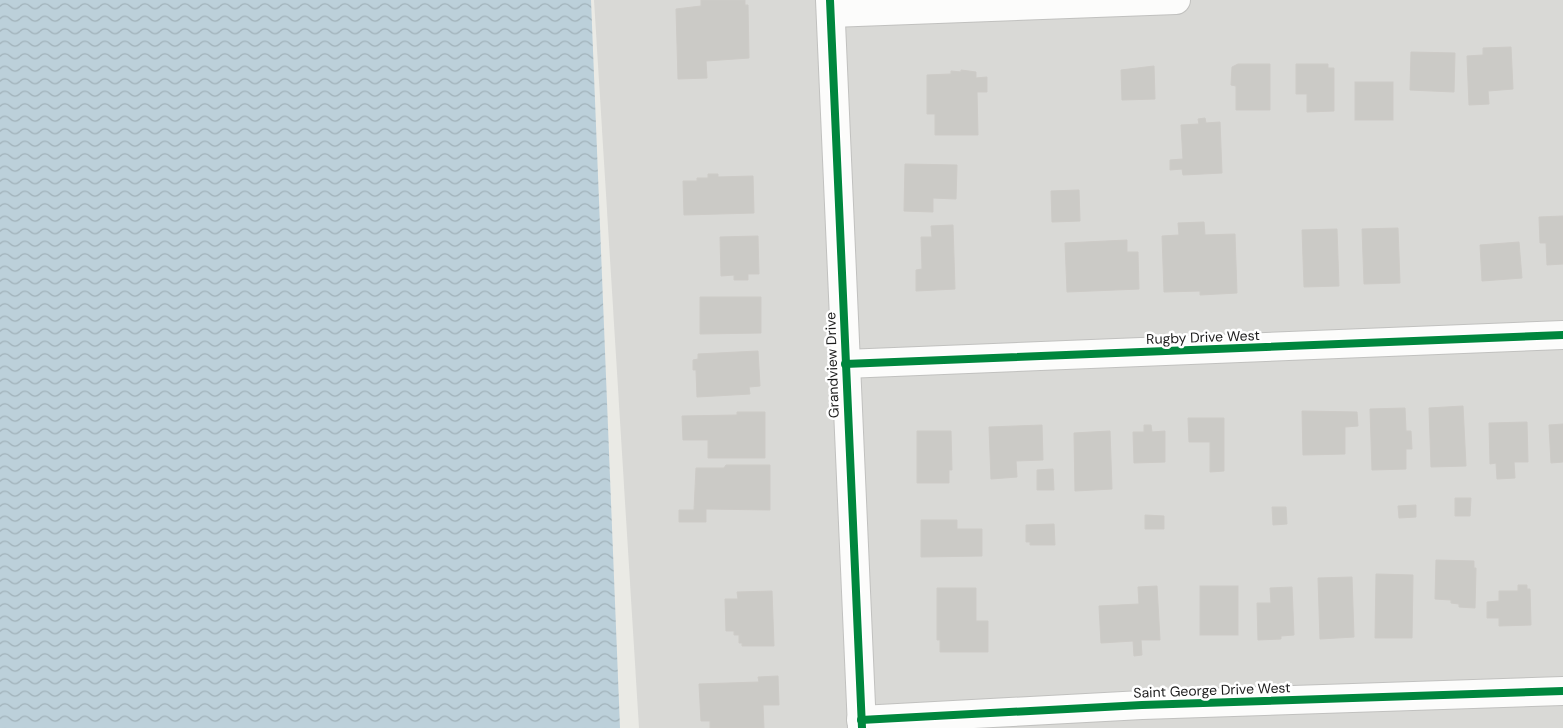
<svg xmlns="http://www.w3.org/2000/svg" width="1563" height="728" viewBox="0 0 1563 728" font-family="'DM Sans',sans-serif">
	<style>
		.residential { fill: #d9d9d6 }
		.water { fill: url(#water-waves) }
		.building { fill: #cbcac6; stroke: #cdcbc7 }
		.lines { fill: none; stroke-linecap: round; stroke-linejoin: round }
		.minor-casing { stroke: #c1c1bf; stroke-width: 30 }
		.minor { stroke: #fcfcfb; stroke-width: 28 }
		.cycleway-casing { stroke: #fff; stroke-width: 11 }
		.cycleway { stroke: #00873e; stroke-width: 8 }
		.labels { text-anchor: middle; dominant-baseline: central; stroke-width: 5; stroke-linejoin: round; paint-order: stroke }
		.street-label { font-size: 14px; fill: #1c1c1c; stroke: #fff }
	</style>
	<defs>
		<pattern id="water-waves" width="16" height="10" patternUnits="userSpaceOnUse" patternTransform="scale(1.25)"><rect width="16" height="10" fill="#bcd0da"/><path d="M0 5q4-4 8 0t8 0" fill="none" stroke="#a1b2ba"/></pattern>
	</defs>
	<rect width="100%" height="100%" fill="#eaeae5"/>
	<polygon class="residential" points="594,0 1563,0 1563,728 639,728"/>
	<polygon class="water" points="0,0 591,0 620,728 0,728"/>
	<g class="building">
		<polygon points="701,0 745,0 745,5 748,5 749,58 706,61 707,78 678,79 676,9 701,6"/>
		<polygon points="1511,47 1513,89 1488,91 1489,104 1469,105 1467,56 1483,55 1483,48"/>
		<polygon points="1411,52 1455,53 1454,92 1410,90"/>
		<polygon points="1238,64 1270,64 1270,110 1236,110 1236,86 1231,85 1232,67"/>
		<polygon points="1296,64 1328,64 1328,68 1334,68 1334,111 1307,112 1307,94 1296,94"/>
		<polygon points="1154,66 1155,99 1122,100 1121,70"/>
		<polygon points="961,70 976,72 976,78 987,77 987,92 977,92 978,135 935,135 935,114 927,114 927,75 951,74 951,71 961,72"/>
		<rect x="1355" y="82" width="38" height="38"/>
		<polygon points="1205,118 1206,123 1220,122 1222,173 1183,175 1182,169 1170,170 1170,160 1183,159 1181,125 1199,124 1198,119"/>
		<polygon points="905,164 957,165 956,199 933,198 933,212 904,211"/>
		<polygon points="708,174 718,174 718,177 753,176 754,213 684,215 683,181 697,181 697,178 708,178"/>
		<polygon points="1079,190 1080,221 1052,222 1051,191"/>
		<polygon points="1563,216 1563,264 1547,265 1546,243 1540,243 1539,217"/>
		<polygon points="1204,222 1205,235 1235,234 1237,293 1200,295 1200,291 1164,292 1162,236 1179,235 1178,223"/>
		<polygon points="953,225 955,289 916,291 916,270 922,269 921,237 932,237 931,226"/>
		<polygon points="1398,228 1400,283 1364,284 1362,229"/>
		<polygon points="1337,229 1339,286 1304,287 1302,230"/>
		<polygon points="758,236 759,274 748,274 748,280 734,280 734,275 721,276 720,237"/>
		<polygon points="1127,240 1127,252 1138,252 1139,289 1067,292 1065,243"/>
		<polygon points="1519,242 1522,278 1482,281 1480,245"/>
		<polygon points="700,297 761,297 761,333 700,334"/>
		<polygon points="758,351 760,386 749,387 750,394 697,397 696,370 693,370 693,360 698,359 698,354"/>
		<polygon points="1463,406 1466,466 1431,467 1429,408"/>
		<polygon points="1405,408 1406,431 1411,431 1412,449 1406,449 1406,469 1372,470 1370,409"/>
		<polygon points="1302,411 1357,412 1358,426 1345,427 1345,454 1303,455"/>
		<polygon points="737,412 765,412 765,458 708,458 708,440 683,440 682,416 737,415"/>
		<polygon points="1188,418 1224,418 1224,471 1210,472 1210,442 1189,442"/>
		<polygon points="1527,422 1528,462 1514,462 1515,478 1497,479 1496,463 1490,464 1489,423"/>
		<polygon points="1563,424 1563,462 1551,463 1549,425"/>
		<polygon points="1042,425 1043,460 1016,461 1017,477 991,479 989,427"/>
		<polygon points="1144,425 1151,425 1152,432 1165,431 1165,462 1134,463 1133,432 1144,432"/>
		<polygon points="917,431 951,431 952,470 949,470 949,483 917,483"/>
		<polygon points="1110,431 1112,489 1075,491 1074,433"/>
		<polygon points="726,465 770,465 770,510 706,509 706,522 679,522 679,510 694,510 696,468 724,468"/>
		<polygon points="1053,469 1054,490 1037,490 1037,470"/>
		<polygon points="1455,498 1471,498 1470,516 1455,516"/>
		<polygon points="1416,505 1416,517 1399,518 1398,506"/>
		<polygon points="1272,507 1286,507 1287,524 1273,525"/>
		<polygon points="1145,515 1164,516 1164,529 1145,529"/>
		<polygon points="921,520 957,520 957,529 982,529 982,556 921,557"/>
		<polygon points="1054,524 1055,545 1030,545 1030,542 1026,542 1026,525"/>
		<polygon points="1436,560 1474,561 1474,568 1476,568 1475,608 1459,607 1459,604 1451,603 1451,600 1435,599"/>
		<polygon points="1376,574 1413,575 1412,638 1375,638"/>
		<polygon points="1352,577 1354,637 1320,639 1318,578"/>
		<polygon points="1518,585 1527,585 1527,589 1530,589 1531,625 1499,626 1499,618 1487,618 1487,602 1499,601 1499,591 1518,591"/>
		<polygon points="1157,586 1160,640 1141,640 1142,655 1134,656 1133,641 1101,643 1099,606 1139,604 1138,587"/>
		<rect x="1200" y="586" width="38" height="49"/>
		<polygon points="1292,587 1294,635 1281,636 1281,639 1258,640 1257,603 1271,603 1270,588"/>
		<polygon points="937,588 976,588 976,621 988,621 988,652 940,652 940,640 937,640"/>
		<polygon points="772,591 774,646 742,646 742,643 739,643 739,635 734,635 734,631 726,631 725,599 738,599 737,592"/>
		<polygon points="778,676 779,705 763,705 764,728 710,728 710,721 701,721 699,684 759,682 758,677"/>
	</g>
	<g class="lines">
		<defs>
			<g id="minor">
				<polyline points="830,0 862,728"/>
				<polyline points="831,13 1176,0"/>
				<polyline points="845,364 1563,335"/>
				<polyline points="861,720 1142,705 1563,691"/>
			</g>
		</defs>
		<use href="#minor" class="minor-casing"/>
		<use href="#minor" class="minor"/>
		<defs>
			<g id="cycleway">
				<polyline points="830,0 862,728"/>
				<polyline points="845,364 1563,335"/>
				<polyline points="861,720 1142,705 1563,691"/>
			</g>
		</defs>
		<use href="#cycleway" class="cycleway-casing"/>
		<use href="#cycleway" class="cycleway"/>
	</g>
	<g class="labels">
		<g class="street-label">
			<text transform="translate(1203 337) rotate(-2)">Rugby Drive West</text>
			<text transform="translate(832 365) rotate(-92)">Grandview Drive</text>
			<text transform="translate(1212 690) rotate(-2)">Saint George Drive West</text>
		</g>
	</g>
</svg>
